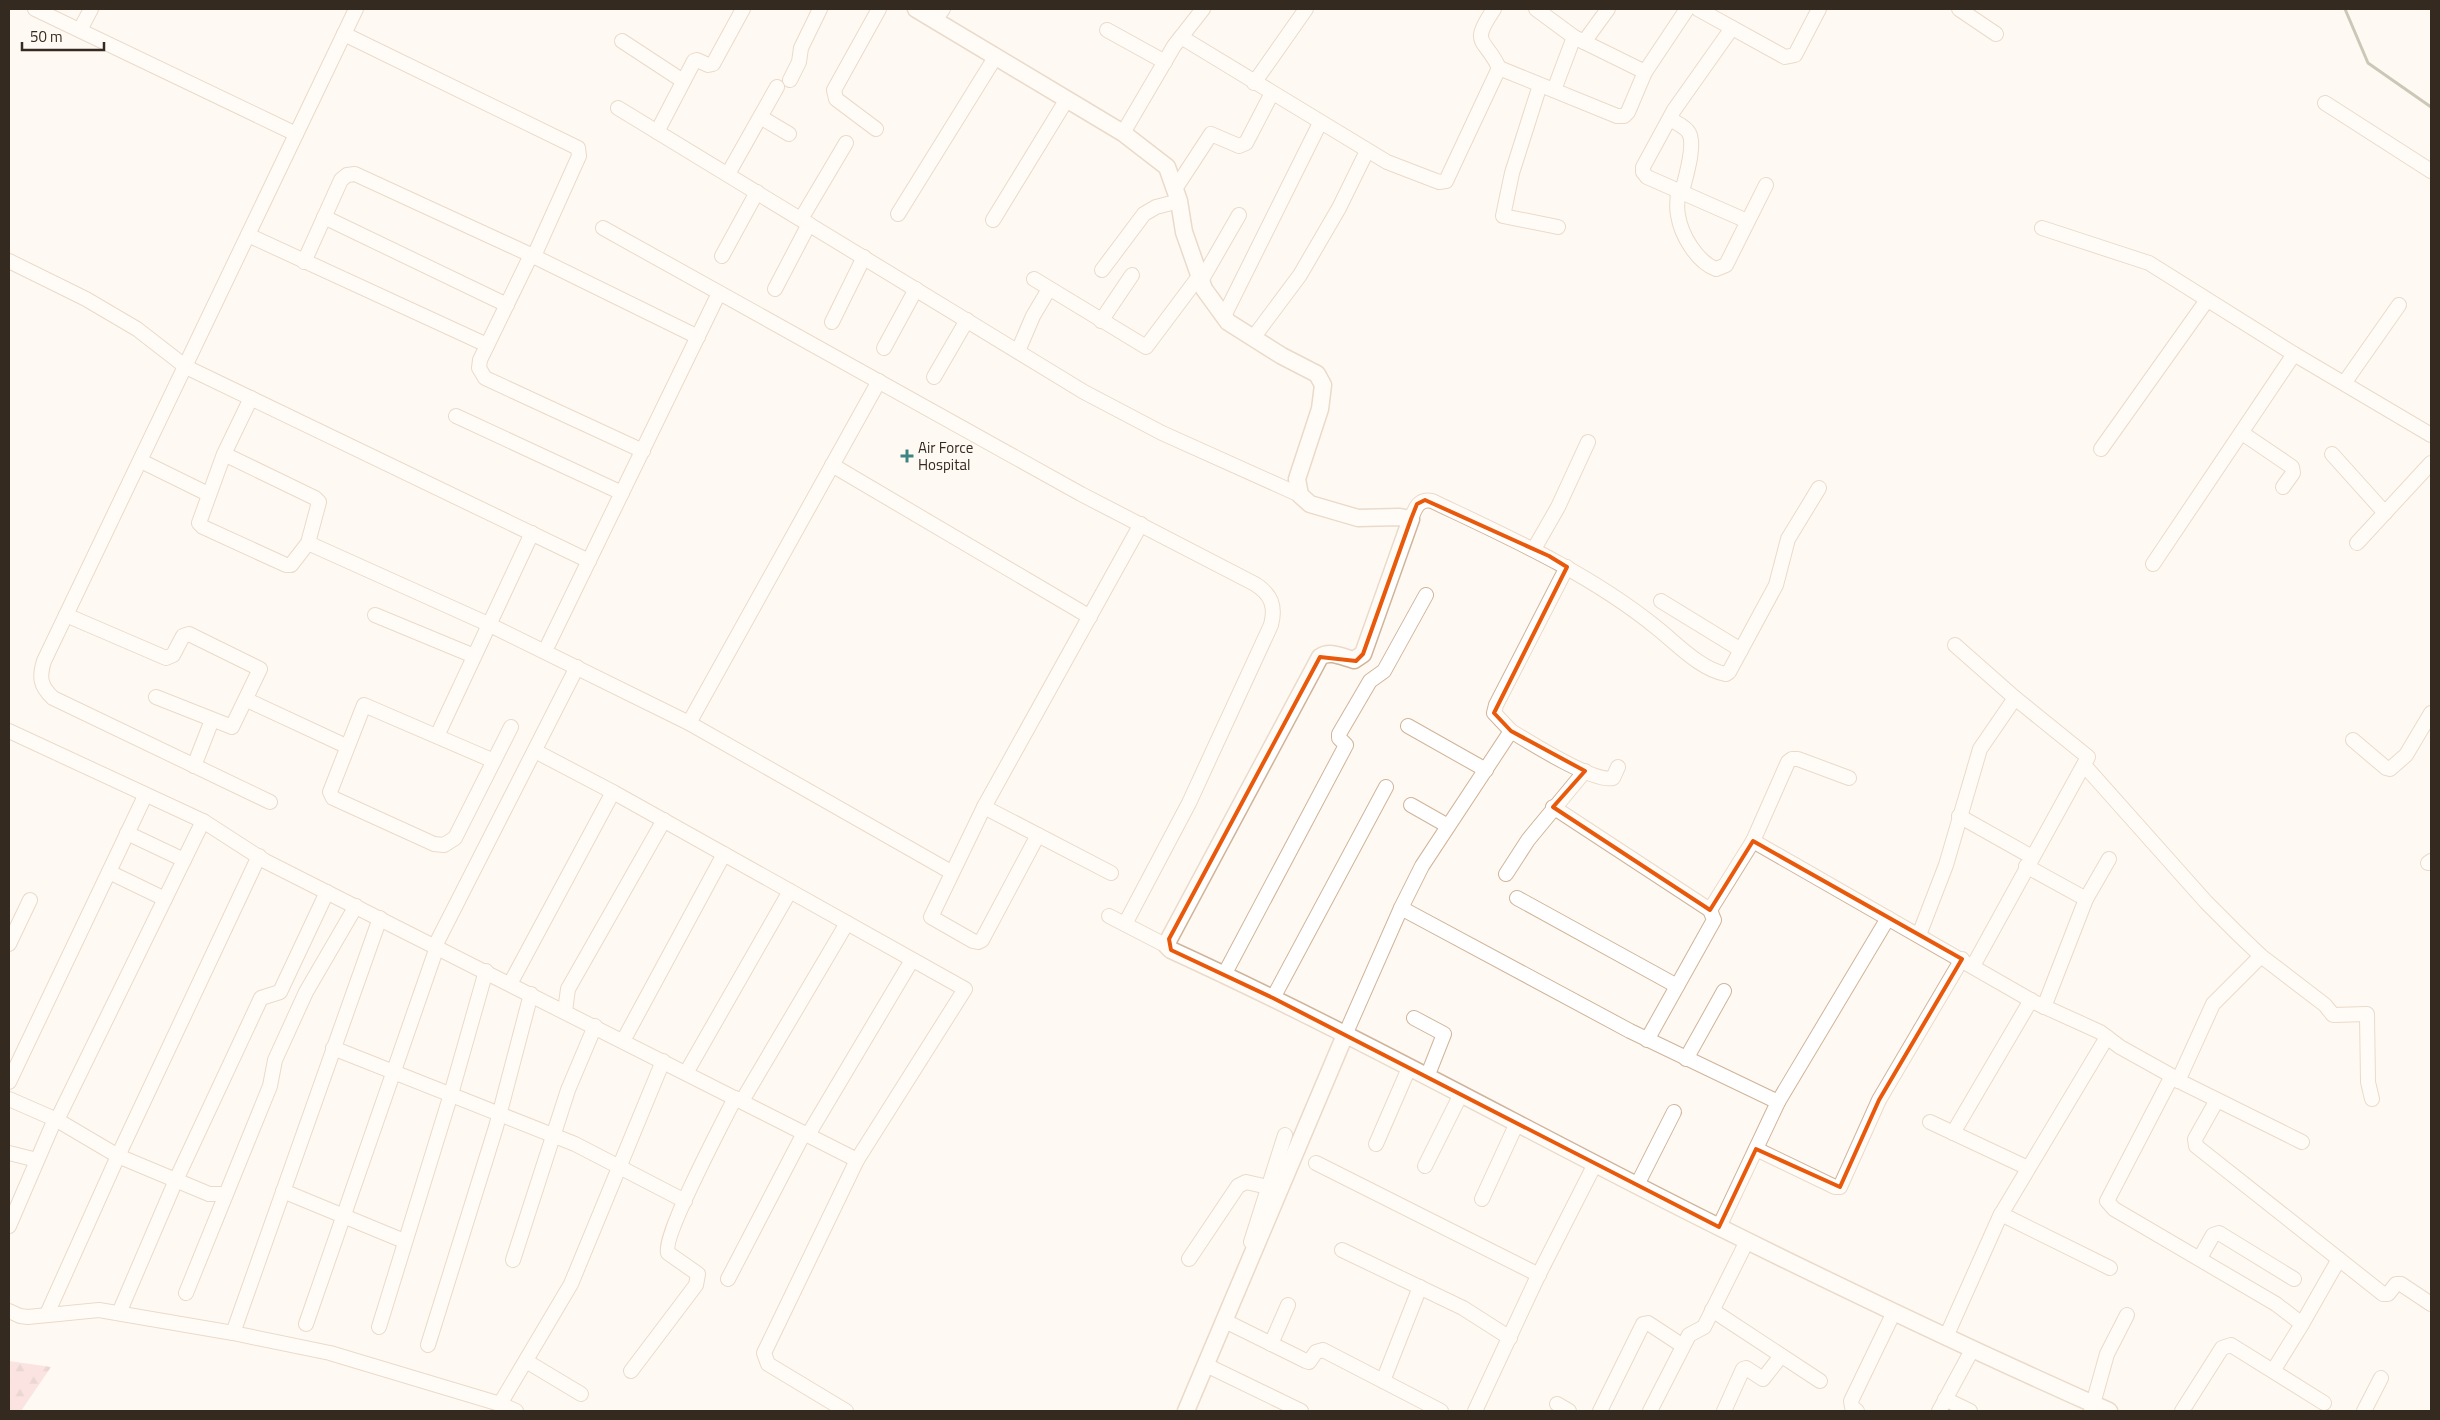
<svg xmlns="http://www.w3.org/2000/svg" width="2440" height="1420" viewBox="0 0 2440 1420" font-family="'Titillium Web',sans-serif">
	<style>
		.forest { fill: url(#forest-firs) }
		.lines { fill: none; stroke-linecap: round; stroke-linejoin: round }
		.stream { stroke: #8c8d70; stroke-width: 3 }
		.minor-casing { stroke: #d0b499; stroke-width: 16 }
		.tertiary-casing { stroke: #d0b499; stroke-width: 19 }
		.minor { stroke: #fff; stroke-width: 14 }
		.tertiary { stroke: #fff; stroke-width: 16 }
		.marked { fill: none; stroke: #e8590c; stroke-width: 4; stroke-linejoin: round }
		.poi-dot { fill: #3e8581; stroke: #fff9f3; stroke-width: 2 }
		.labels { text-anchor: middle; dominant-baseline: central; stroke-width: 4; stroke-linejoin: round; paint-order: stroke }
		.poi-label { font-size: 15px; fill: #352a20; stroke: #fff9f3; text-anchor: start }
	</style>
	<defs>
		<pattern id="forest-firs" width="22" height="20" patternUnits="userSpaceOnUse" patternTransform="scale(1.25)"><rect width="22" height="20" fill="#f4c8ca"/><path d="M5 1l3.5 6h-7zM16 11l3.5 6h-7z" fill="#d2acad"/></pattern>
	</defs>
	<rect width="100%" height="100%" fill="#fff9f3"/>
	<polygon class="forest" points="9,1361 51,1367 21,1411 9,1411"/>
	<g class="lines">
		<polyline class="stream" points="2345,9 2368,63 2431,107"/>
		<defs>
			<g id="minor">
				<polyline points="35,9 296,134"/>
				<polyline points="1536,9 1574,37 1645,72"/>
				<polyline points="1698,9 1785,57 1795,55 1819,9"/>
				<polyline points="1959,9 1996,34"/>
				<polyline points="935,20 943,9"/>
				<polyline points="1732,28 1674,110 1643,167 1643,172 1647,177 1747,221"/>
				<polyline points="80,30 91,9"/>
				<polyline points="1107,30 1165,62"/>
				<polyline points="344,34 578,148 579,156 534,256"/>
				<path d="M1181,37L1387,162L1439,182L1446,181L1499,68C1485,37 1469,46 1494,9"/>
				<polyline points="622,41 683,81"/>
				<polyline points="1584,42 1608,9"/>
				<polyline points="1499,68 1617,116 1624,116 1628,112 1645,72 1687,9"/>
				<polyline points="790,80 799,62 801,48 820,9"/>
				<polyline points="1254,83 1306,9"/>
				<polyline points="1540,85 1512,173 1503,216 1558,227"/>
				<polyline points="1554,90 1574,37"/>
				<polyline points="2325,103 2431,171"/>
				<polyline points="618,108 1084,392 1162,433 1300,495"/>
				<polyline points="762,118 789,134"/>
				<path d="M1670,119C1676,123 1685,126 1689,133C1696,145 1685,179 1682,192"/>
				<polyline points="876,129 836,99 834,90 879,9"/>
				<polyline points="657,132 694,61 697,60 708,65 713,64 743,9"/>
				<polyline points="1123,133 1174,46 1203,9"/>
				<polyline points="728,174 777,87"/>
				<polyline points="1175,189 1211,134 1239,146 1246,143 1272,93"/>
				<path d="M1678,191C1678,198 1676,207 1678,215C1681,235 1697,262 1716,269L1726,265L1766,185"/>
				<polyline points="898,214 996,56"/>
				<polyline points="324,217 507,305"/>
				<polyline points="801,219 846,143"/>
				<polyline points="993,220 1067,99"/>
				<path d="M603,228L1081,494L1255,584C1271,594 1276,606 1271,625L1189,803L1125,924"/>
				<polyline points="2042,228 2149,263 2294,354 2431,435"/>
				<polyline points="248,235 487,345"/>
				<polyline points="531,255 480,360 479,368 485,378 643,451"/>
				<polyline points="722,256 757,192"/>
				<polyline points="9,261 86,299 137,329 186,367 589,561"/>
				<polyline points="304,262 341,180 347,175 355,174 531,255 698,337"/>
				<polyline points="1102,270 1144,214 1156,207 1179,201"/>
				<polyline points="1034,279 1146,347 1200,275"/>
				<polyline points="1201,281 1239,215"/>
				<polyline points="775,289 809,224"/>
				<polyline points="1224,316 1320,123"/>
				<polyline points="1101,321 1132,275"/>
				<polyline points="832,322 864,257"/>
				<polyline points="1253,338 1300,275 1339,208 1367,151"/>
				<polyline points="884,348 916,289"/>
				<polyline points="1018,351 1033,316 1049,289"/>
				<polyline points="934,377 967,320"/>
				<polyline points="2345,382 2399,305"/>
				<polyline points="456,416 622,493"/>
				<polyline points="2242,433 2292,467 2293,473 2283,487"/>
				<polyline points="2101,449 2207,300"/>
				<polyline points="224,454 315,498 319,502 308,543 291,565 286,565 203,527 199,523 224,454 251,398"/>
				<polyline points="2332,454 2385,513"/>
				<polyline points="141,461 208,494"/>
				<polyline points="832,465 1090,617"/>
				<path d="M1411,519C1415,508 1419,498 1432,501C1510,538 1589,573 1657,628C1676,643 1701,670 1726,674L1729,672L1776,585L1788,539L1819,488"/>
				<polyline points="308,543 488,624 689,723 951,872"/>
				<polyline points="2357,543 2431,463"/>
				<polyline points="1534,549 1558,507 1588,442"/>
				<polyline points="2153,564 2294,354"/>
				<polyline points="1661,601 1741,650"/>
				<polyline points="66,615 166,658 173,655 183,636 189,634 260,669 232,727 156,697"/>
				<polyline points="375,615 474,656"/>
				<polyline points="1955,645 2015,698 2088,757 1973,966"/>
				<polyline points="545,651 719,293"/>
				<polyline points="247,700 346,746"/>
				<polyline points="689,723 879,381"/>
				<polyline points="1408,726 1486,770"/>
				<polyline points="9,731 203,821 265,861 857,1160"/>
				<path d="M1511,731C1529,742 1594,783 1613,778L1618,767"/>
				<polyline points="437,736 532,533"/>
				<polyline points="2353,740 2386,768 2390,769 2406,755 2431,713"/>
				<polyline points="535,751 613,792 965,989 857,1160 764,1353 768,1364 846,1411"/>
				<polyline points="494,761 364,705 330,792 333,798 434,844 444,845 455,838 511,727"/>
				<polyline points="2084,765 2206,902 2237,933 2261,956 2325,1005 2333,1015 2367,1014 2368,1082 2372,1099"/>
				<polyline points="194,766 212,720"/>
				<path d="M270,802L53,698C40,686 39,677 44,661L356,9"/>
				<polyline points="1411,805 1448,826"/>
				<polyline points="984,807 1111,873"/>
				<polyline points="1553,807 1710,910 1714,920 1647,1040"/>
				<polyline points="1959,816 2032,857"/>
				<polyline points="127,833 184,860"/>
				<polyline points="1038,835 982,940 978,942 973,941 931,917 984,807 1141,524"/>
				<polyline points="1753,841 2034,1002 2100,1032 2120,1047 2172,1076 2107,1201 2114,1209 2276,1304 2302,1324 2273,1371"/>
				<polyline points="2428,863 2431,861"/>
				<polyline points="2026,866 2086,899"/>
				<polyline points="109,872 165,899"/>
				<polyline points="1506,874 1528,840 1585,771"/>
				<polyline points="1517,898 1677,986"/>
				<polyline points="1401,908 1630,1031 1778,1102"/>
				<polyline points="1710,910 1753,841 1788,762 1792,759 1798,759 1849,778"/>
				<polyline points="1109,916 1167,946"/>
				<polyline points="1919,935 1946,865 1980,749 2015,698"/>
				<polyline points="9,944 30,900"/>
				<polyline points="435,946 577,667"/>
				<polyline points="1224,975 1345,747 1346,745 1339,738 1339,734 1370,681 1384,671 1426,595"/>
				<polyline points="510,984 613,792"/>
				<polyline points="1273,998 1386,787"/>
				<polyline points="2044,1007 2086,899 2109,859"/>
				<polyline points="565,1011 568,989 664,820"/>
				<polyline points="1414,1018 1444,1034 1427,1077"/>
				<polyline points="1345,1035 1401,908 1422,866 1511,731 1494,713 1496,705 1567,567"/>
				<polyline points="623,1041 724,854"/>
				<polyline points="333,1048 575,1144 685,1201"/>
				<polyline points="1686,1059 1724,991"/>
				<polyline points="686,1073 790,891"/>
				<polyline points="2171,1077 2302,1142"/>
				<polyline points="2178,1081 2213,1004 2261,956"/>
				<polyline points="9,1082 145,796"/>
				<polyline points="9,1099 57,1120 118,1156 209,1194 225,1194"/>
				<polyline points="2217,1100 2195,1139 2196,1146 2383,1294 2388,1294 2396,1284 2401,1284 2431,1304"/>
				<polyline points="742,1101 847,923"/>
				<polyline points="57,1120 203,821"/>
				<polyline points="1930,1122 2028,1168"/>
				<polyline points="1953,1133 2031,1000"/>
				<polyline points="808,1135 912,960"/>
				<polyline points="1376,1144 1409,1068"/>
				<polyline points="1756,1149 1835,1187 1840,1187 1879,1100 1962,959"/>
				<polyline points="9,1153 37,1160"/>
				<polyline points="1316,1163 1539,1275"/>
				<polyline points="1425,1166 1461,1094"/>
				<polyline points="1637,1185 1674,1112"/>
				<polyline points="283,1191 404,1241"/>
				<polyline points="1482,1199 1517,1123"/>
				<polyline points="2001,1214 2110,1268"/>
				<polyline points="9,1226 55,1119"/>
				<polyline points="1719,1227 1778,1102 1888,918"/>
				<polyline points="1251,1242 1285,1135"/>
				<polyline points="1342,1250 1463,1308 1510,1338"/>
				<polyline points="2200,1258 2213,1235 2219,1233 2294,1279"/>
				<polyline points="1189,1259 1238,1186 1246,1182 1268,1187"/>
				<polyline points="513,1260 568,1090 595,1026"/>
				<polyline points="728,1279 804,1133"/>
				<polyline points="186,1293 270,1086 275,1060 306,992 356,906"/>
				<polyline points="1712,1310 1820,1381"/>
				<polyline points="9,1311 20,1316 28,1317 99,1310 233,1333 330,1353 500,1404 516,1411"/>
				<polyline points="119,1313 176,1180 261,998 280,992 327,892"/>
				<polyline points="47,1314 118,1156 259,856"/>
				<polyline points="1225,1321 1306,1361 1309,1362 1316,1352 1323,1350 1441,1411"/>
				<polyline points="306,1324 437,947"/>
				<polyline points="2302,1324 2339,1259"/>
				<polyline points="379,1327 451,1094 486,971"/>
				<polyline points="233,1333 380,918"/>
				<polyline points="1946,1337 2000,1216 2107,1037"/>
				<polyline points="1271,1344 1288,1305"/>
				<polyline points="428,1345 496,1127 531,994"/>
				<polyline points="526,1361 581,1394"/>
				<polyline points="1206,1365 1301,1411"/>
				<path d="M631,1371L696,1285L698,1274L668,1253C662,1237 724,1120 735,1098"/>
				<polyline points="1383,1381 1420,1287"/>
				<polyline points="1945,1399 1970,1411"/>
				<polyline points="500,1404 571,1284 663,1061"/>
				<polyline points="1557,1404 1569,1411"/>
				<polyline points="1475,1411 1537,1278 1595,1164"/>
				<polyline points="1600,1411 1643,1324 1648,1323 1683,1346"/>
				<polyline points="1650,1411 1689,1335 1704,1327 1747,1241"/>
				<polyline points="1724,1411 1743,1369 1746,1368 1763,1379 1781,1356"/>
				<polyline points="1857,1411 1852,1407 1851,1401 1894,1312"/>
				<polyline points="1939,1411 1972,1350"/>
				<polyline points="2091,1411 2107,1354 2127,1315"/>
				<polyline points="2182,1411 2222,1348 2231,1345 2324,1403"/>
				<polyline points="2364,1411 2381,1378"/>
			</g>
			<g id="tertiary">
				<path d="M916,9L1123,133L1167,167L1179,201L1184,232L1204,289L1228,322L1282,356L1317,374L1323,385L1320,409L1297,479L1300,495L1310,504L1358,518L1400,517L1411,519L1363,654L1354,660C1342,657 1330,650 1320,657L1169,939L1167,946L1171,950C1357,1035 1536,1136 1719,1227C1848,1291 1978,1353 2109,1411"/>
				<polyline points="1186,1411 1345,1035"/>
			</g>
		</defs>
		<use href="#minor" class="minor-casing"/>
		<use href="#tertiary" class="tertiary-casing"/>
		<use href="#minor" class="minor"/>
		<use href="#tertiary" class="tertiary"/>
	</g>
	<path d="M0 0H2440V1420H0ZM1425,500L1549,556L1567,567L1494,713L1511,731L1585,771L1553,807L1710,910L1753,841L1962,959L1879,1100L1840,1187L1756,1149L1719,1227L1273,998L1171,950L1169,939L1320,657L1356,661L1363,654L1411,519L1417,504Z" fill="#fff9f3" fill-opacity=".55" fill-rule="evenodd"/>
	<path class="marked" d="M1425,500L1549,556L1567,567L1494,713L1511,731L1585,771L1553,807L1710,910L1753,841L1962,959L1879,1100L1840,1187L1756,1149L1719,1227L1273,998L1171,950L1169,939L1320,657L1356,661L1363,654L1411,519L1417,504Z"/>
	<path class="poi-dot" d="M904.5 448.5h5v5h5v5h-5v5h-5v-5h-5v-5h5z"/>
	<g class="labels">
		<g class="poi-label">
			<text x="918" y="447">Air Force<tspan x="918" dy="17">Hospital</tspan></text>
		</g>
	</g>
	<rect width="2440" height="1420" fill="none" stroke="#352a20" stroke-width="20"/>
	<path d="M22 42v8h82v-8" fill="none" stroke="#352a20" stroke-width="2.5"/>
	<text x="30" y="42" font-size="15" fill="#352a20" stroke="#fff9f3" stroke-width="4" paint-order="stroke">50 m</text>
</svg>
